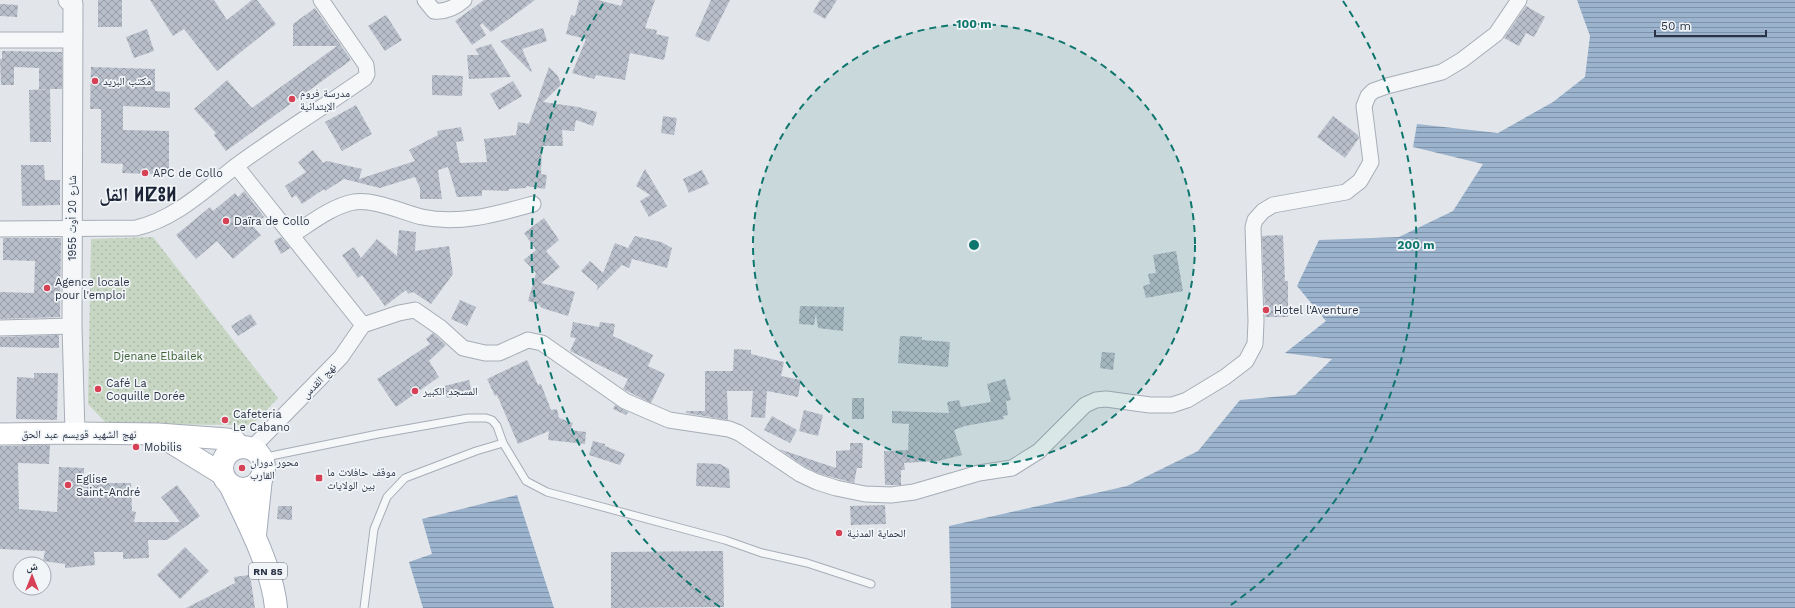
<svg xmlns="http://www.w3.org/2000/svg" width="1795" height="608" viewBox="0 0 1795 608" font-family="'Work Sans','Noto Naskh Arabic','Noto Sans Tifinagh',sans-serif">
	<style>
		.green { fill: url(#green-dots) }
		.water { fill: url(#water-rules) }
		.building { fill: url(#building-cross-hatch) }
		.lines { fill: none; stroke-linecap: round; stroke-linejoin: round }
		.service-casing { stroke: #a7adb6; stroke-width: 9 }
		.minor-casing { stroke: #a7adb6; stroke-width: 17 }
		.tertiary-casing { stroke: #a7adb6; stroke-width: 21 }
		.secondary-casing { stroke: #a7adb6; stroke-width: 23 }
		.primary-casing { stroke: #a1aab8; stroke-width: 24 }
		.service { stroke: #f5f7f9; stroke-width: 7 }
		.minor { stroke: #f5f7f9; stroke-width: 15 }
		.tertiary { stroke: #f5f7f9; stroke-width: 19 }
		.secondary { stroke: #fff; stroke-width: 21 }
		.primary { stroke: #fff; stroke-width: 22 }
		.ring { fill: none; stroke: #0f766e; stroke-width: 2; stroke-dasharray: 7 5 }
		.poi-dot { fill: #d74155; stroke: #f2f5f8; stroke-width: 1.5 }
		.labels { text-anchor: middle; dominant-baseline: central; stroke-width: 3.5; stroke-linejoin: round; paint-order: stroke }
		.shield { fill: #f2f5f8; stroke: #656d7b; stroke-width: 1 }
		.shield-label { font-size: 10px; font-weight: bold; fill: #293345 }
		.poi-label { font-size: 11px; fill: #293345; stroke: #f2f5f8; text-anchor: start }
		.street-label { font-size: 11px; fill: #293345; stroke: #f2f5f8 }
		.park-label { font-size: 11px; fill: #3d6135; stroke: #f2f5f8 }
		.town-label { font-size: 19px; font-weight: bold; fill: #1b2436; stroke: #f2f5f8 }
		.centre { fill: #0f766e; stroke: #f2f5f8; stroke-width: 2 }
		.ring-label { font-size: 12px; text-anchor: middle; font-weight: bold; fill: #0f766e; stroke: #f2f5f8; stroke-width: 3.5; stroke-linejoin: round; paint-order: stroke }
	</style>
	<defs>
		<pattern id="green-dots" width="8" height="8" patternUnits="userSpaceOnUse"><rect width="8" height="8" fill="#c7d6c3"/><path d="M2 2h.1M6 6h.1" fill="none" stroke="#abb8a9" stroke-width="1.8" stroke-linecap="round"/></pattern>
		<pattern id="water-rules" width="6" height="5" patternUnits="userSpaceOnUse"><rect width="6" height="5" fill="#9bb3cd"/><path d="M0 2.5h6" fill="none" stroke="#7e92a8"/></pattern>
		<pattern id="building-cross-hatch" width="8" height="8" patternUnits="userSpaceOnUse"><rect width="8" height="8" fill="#b9bfca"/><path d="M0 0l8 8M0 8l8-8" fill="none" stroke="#969ca6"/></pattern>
	</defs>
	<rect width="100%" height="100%" fill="#e2e6eb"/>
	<polygon class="green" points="153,237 278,398 252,425 107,424 88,404 91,239"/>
	<g class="water">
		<polygon points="1577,0 1795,0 1795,608 951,608 949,526 1127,486 1198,451 1240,400 1295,395 1332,359 1285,353 1326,321 1297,286 1319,240 1399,237 1453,211 1483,164 1413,147 1417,124 1498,133 1553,102 1585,77 1590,36"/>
		<polygon points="517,495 554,608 423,608 409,562 432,554 422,519"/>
	</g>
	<g class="building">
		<rect x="98" y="0" width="24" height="27"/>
		<polygon points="150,0 214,0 227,20 252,0 257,0 276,24 217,71 184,29 173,36"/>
		<polygon points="484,0 535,0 491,32 482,23 480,25 486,35 472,45 455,21"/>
		<polygon points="579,0 598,0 621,6 623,0 655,0 645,28 657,30 656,34 669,37 664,60 630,53 625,80 596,75 594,79 572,73 586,39 566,34 571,15 575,16"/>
		<polygon points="711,0 730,0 709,42 695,36"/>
		<polygon points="820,0 837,0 825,19 813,12"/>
		<polygon points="0,4 18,5 17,17 0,16"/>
		<polygon points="1526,6 1545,17 1534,37 1526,33 1519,46 1504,38"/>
		<polygon points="315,8 351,60 226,151 214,135 216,133 194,109 227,80 252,108 337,46 293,46 293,24"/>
		<polygon points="386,15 402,40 385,51 368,26"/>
		<polygon points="543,28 547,41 522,49 532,71 531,72 500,41"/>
		<polygon points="147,29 154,51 134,58 126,37"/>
		<polygon points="491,44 511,77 469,79 467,55 479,55 475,49"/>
		<polygon points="2,51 62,52 62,89 39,89 39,68 14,67 14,85 1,85 0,59 2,59"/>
		<polygon points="91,67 155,69 155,91 170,92 170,108 123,106 123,130 169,131 169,169 153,169 153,174 122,173 123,164 101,163 101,109 90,109"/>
		<polygon points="549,67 558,76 561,85 543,102 578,107 597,112 593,126 576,120 574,131 562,130 563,146 542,146 541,174 547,175 545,189 526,186 526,188 509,189 509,191 482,190 482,196 457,197 448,167 438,170 442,199 420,199 420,188 415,177 380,188 344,179 325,191 324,189 302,204 296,195 292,198 285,186 306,172 298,162 313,150 323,163 327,161 362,169 359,179 415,161 409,150 438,135 437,131 461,127 464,141 456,142 460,163 487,162 484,139 516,135 518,122 529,124"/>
		<polygon points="432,75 463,76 462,96 432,95"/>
		<polygon points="513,81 522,96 499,110 490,94"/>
		<polygon points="50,89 51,142 30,142 29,90"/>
		<polygon points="356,105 372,134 342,151 325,122"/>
		<polygon points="663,116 677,118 674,135 661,133"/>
		<polygon points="1333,116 1358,135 1359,138 1345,158 1317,137"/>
		<polygon points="21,165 44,165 45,180 60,180 60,205 22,206"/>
		<polygon points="645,169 667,206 649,217 640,201 650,195 636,186"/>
		<polygon points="702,170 709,184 689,193 683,179"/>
		<polygon points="244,191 264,217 253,226 261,235 233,259 217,241 196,259 176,235 210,207 213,211 235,193 238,197"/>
		<polygon points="544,218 559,240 546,251 560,267 541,283 575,292 568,316 542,308 538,304 528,301 536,273 524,260 536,250 524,233"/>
		<polygon points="399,230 416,232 415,251 449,246 453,274 431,304 413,292 408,294 406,290 385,306 362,275 358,278 342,255 354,247 361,258 377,239 397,256"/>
		<polygon points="1283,235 1285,281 1288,281 1288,317 1265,317 1262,236"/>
		<polygon points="635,236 661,242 672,248 667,268 632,259 629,268 622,265 596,291 598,286 581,271 590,261 603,273 615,243 628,248"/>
		<polygon points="281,237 290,248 281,254 274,241"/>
		<polygon points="3,238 61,238 60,317 0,319 0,292 34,293 35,261 3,260"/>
		<polygon points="1176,251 1183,291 1146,298 1143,286 1150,284 1148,274 1156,273 1153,255"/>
		<polygon points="460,300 476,307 467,326 451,319"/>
		<polygon points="800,306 844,307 843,331 818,328 816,314 814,325 799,324"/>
		<polygon points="250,314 257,324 238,336 231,326"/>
		<polygon points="573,322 599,327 600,322 615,324 613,336 653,355 648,366 665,374 651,403 623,389 628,379 570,351 576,338 570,337"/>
		<polygon points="433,333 446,345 429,361 439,377 396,407 377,379 430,344 426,339"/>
		<polygon points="59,335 59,348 0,347 0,337"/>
		<polygon points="900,336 922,337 922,340 950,342 948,367 898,363"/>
		<polygon points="734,349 751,350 751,354 784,362 781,376 801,380 798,397 767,391 765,418 751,417 753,391 727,391 728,420 686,413 686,411 705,411 705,371 733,371"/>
		<polygon points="1102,352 1115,353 1113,370 1100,368"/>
		<polygon points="527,360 538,385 541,384 551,410 557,409 559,418 573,423 570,430 586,432 585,444 548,440 549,431 518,444 497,395 495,396 487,379"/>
		<polygon points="34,373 58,373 57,420 16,419 17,377 34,378"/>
		<polygon points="1005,379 1011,400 1006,401 1008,415 1003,416 1004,419 965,426 954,430 962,455 938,461 904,463 905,470 901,470 901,485 885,485 884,451 908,450 909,424 892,423 892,411 949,413 947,402 959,400 961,407 991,402 987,384"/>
		<polygon points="469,380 472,393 447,398 444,386"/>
		<rect x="852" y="398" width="12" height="21"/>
		<polygon points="615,405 628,412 626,415 613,409"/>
		<polygon points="804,410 823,415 818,436 799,431"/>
		<polygon points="772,416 797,430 790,443 764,430"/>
		<polygon points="593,441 605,444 605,446 625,454 620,465 589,455"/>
		<polygon points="850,443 863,443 862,468 857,468 854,483 820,474 804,466 779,449 836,468 836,451 850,450"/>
		<polygon points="50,445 49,464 18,463 19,509 57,512 59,467 84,468 84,483 131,483 132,511 136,512 134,522 180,522 161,497 177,485 200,516 167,540 148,540 149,558 123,559 123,552 94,552 95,565 65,568 65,564 43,561 45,551 0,549 0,446"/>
		<polygon points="697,463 720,464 729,469 730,488 696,486"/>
		<polygon points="885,505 886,524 851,525 850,506"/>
		<polygon points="278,506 292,506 292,520 277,519"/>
		<polygon points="185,547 209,571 180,599 157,575"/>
		<polygon points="723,551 724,607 611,608 611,552"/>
		<polygon points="250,575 255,608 186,608 235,583 234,577"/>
	</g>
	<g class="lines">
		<defs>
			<g id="service">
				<polyline points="261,458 378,434 468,418 486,418 492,420 497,426 503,443 526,481 547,492 725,540 762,553 807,563 871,584"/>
				<polyline points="364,608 374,529 387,497 405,478 476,451 503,443"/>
			</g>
			<g id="minor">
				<path d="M425,0L434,11C445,12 455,8 464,0"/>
				<polyline points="0,40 73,40"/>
				<polyline points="236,166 363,325"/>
				<path d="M0,229L136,228C175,219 205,190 236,166C278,135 322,108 365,78L367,74L366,65L321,0"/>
				<path d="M292,235C311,223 332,206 354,202C374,199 402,212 422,217C460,225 497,214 533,204"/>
				<polyline points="363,325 399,313 415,310 441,328 463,348 485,353 499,353 528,340 542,343 625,401 669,420 729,429 739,433 800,474 817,482 836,488 865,494 891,495 914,492 979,473 1012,468 1039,451 1085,405 1096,400 1106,399 1150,405 1172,405 1187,400 1225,377 1246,361 1255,344 1256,321 1253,227 1255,220 1263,211 1273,205 1346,192 1360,181 1371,162 1364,106 1368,96 1373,91 1387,86 1442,72 1462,60 1496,34 1519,0"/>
				<polyline points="0,328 72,326"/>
				<polyline points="251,449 341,357 363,325"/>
			</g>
			<polyline id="tertiary" points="68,0 73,4 72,326 75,433"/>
			<g id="secondary">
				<polyline points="0,434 75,433 158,434 227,439 235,441 239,448"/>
				<polyline points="162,437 222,474"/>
			</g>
			<g id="primary">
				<circle cx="243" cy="468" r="21"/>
				<path d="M230,485C247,520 273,570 276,608"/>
				<polyline points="255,535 261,478"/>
			</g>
		</defs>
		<use href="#service" class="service-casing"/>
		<use href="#minor" class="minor-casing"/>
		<use href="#tertiary" class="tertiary-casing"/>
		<use href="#secondary" class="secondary-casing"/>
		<use href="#primary" class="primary-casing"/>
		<use href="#service" class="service"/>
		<use href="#minor" class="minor"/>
		<use href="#tertiary" class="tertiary"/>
		<use href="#secondary" class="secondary"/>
		<use href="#primary" class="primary"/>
	</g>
	<circle cx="974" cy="245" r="221" fill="#0f766e" fill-opacity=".12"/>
	<g class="ring">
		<circle cx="974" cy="245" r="221"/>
		<path d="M720 607A442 442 0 0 1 605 1M1343 1A442 442 0 0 1 1228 607"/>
	</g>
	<g class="poi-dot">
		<circle cx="95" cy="81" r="4"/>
		<circle cx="292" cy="99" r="4"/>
		<circle cx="145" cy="173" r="4"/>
		<circle cx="226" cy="221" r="4"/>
		<circle cx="47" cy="288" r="4"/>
		<circle cx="1266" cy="310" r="4"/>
		<circle cx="98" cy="389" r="4"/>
		<circle cx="415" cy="391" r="4"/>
		<circle cx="225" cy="420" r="4"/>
		<circle cx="136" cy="447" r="4"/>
		<circle cx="242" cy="468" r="4"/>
		<rect x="315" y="474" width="8" height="8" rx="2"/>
		<circle cx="68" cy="485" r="4"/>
		<circle cx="839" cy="533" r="4"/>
	</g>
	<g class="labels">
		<rect class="shield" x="249" y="563" width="38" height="16" rx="3"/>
		<g class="shield-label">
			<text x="268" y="571">RN 85</text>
		</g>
		<g class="poi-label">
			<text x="103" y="81">مكتب البريد</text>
			<text x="300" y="93">مدرسة فروم<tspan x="300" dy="13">الإبتدائية</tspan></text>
			<text x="153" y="173">APC de Collo</text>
			<text x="234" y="221">Daïra de Collo</text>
			<text x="55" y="282">Agence locale<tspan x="55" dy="13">pour l'emploi</tspan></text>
			<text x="1274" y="310">Hotel l'Aventure</text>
			<text x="106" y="383">Café La<tspan x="106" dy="13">Coquille Dorée</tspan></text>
			<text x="423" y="391">المسجد الكبير</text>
			<text x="233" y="414">Cafeteria<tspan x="233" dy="13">Le Cabano</tspan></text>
			<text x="144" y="447">Mobilis</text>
			<text x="250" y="462">محور دوران<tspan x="250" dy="13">القارب</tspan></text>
			<text x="327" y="472">موقف حافلات ما<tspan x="327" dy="13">بين الولايات</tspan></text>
			<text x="76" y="479">Eglise<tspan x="76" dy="13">Saint-André</tspan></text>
			<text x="847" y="533">الحماية المدنية</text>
		</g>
		<g class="street-label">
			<text transform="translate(72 218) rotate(-90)">شارع 20 أوت 1955</text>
			<text transform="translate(319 381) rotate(-46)">نهج القدس</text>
			<text x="79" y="434">نهج الشهيد قويسم عبد الحق</text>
		</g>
		<g class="park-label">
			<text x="158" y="356">Djenane Elbailek</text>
		</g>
		<g class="town-label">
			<text x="138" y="194">القل ⵍⵇⵓⵍ</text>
		</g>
	</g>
	<circle cx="974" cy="245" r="6" class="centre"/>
	<g class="ring-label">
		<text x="974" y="28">100 m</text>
		<text x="1416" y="249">200 m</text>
	</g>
	<g transform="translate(32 576)"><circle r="19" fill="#f2f5f8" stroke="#a2a7b0"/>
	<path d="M0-3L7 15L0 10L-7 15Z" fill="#d74155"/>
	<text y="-6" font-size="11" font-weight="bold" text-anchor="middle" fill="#293345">ش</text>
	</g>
	<path d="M1655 30v6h111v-6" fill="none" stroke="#293345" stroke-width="2"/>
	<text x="1661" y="30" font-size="12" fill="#293345" stroke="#f2f5f8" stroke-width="3" paint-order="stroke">50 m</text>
</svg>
